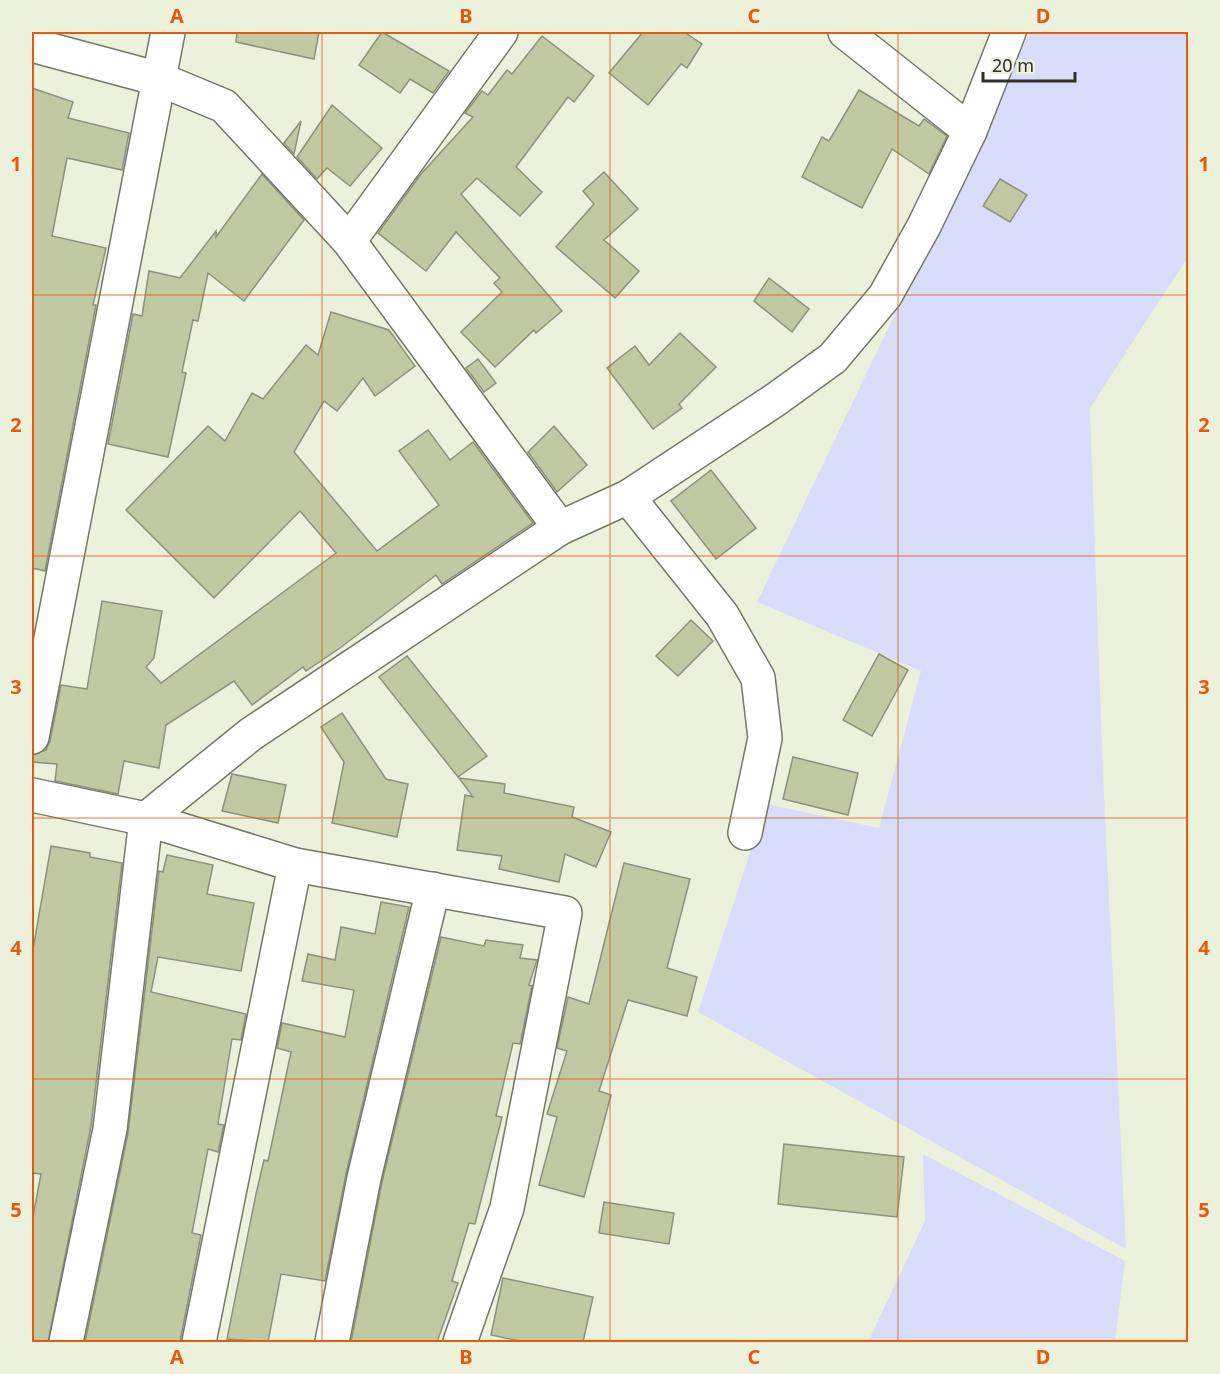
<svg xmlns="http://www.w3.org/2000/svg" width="1220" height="1374" viewBox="0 0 1220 1374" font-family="'Noto Sans',sans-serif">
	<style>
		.green { fill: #d8ddfb }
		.building { fill: #c0c9a1; stroke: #8d917e; stroke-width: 1.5 }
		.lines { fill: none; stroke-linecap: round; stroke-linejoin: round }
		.minor-casing { stroke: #747866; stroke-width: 36 }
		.minor { stroke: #fff; stroke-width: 33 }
		.grid { fill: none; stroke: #e8590c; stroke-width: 1.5; stroke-opacity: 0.55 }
		.neatline { fill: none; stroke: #e8590c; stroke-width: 2 }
		.grid-label { font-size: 20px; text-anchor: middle; font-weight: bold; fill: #e8590c }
	</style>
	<rect width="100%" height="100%" fill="#ecf1dc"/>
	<g class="green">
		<polygon points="1030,32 1188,32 1188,257 1090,408 1103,774 1126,1249 698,1012 766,804 879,828 921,671 757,602"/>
		<polygon points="923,1154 1125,1261 1115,1342 868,1342 925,1221"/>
	</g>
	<g class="building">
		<polygon points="237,32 319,32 314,59 236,42"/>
		<polygon points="382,32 449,71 433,93 410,79 400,93 359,65"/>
		<polygon points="643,32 684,32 702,44 687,68 681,64 648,105 609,73"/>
		<polygon points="542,36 594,76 574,102 568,97 516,167 542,192 520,216 477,178 461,194 562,311 536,333 534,330 495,367 461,332 502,292 494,283 500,278 456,232 426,271 378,233 421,174 473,117 465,113 482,91 488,95 507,70 512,74"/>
		<polygon points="32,88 73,102 68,118 129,133 122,170 67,158 52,236 106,248 93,305 96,305 45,571 32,568"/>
		<polygon points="859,90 919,126 924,119 947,136 929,174 892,149 862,208 802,177 822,137 829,141"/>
		<polygon points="332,105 382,148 350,186 327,168 317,179 297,157"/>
		<polygon points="301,121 294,154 284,143"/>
		<polygon points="604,172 638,209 604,240 639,271 615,298 556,247 594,204 583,191"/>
		<polygon points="262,174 304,220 244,301 208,273 198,321 193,320 182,372 186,373 168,457 108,444 133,314 142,316 149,271 180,278 216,231 216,237"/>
		<polygon points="1000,179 1027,195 1010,222 983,206"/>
		<polygon points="769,278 809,309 792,332 754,301"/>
		<polygon points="331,312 389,330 415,366 375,396 363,378 337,411 324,401 294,452 377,551 439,505 399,451 428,430 450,460 473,442 533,523 442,584 436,575 340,648 306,671 303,667 252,705 234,681 166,725 159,768 124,761 118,794 55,781 57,764 32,762 32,755 46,750 50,741 61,685 87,689 102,601 162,611 154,658 146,667 161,683 336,553 300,511 214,598 126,510 208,426 225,441 252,393 263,399 306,345 318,355"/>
		<polygon points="680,333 716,367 679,404 682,408 653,429 607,368 635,346 649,365"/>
		<polygon points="478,359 496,383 484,392 466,368"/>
		<polygon points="554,426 587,465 557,492 528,452"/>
		<polygon points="711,470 756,528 716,559 671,501"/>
		<polygon points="691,620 713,641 678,676 656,656"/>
		<polygon points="879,654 908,670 872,736 843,720"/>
		<polygon points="407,656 487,756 458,777 379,677"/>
		<polygon points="342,713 386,779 408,784 397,837 332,823 344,762 321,727"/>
		<polygon points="793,757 858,773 848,815 783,799"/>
		<polygon points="232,774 286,785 278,823 222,811"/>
		<polygon points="459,778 505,784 504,793 574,807 572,817 611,832 596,867 565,854 559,882 499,869 502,856 457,850 465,795 473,797"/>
		<polygon points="51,846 90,853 90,857 122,863 91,1126 48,1342 32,1342 32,1222 41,1174 32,1173 32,955"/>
		<polygon points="167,855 213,865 207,894 254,903 241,971 158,957 151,992 246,1014 241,1040 232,1039 218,1124 224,1125 218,1152 208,1149 192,1233 201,1235 180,1342 85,1342 128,1133 159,871 163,872"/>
		<polygon points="624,863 690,879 667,968 697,977 687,1016 628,1000 599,1091 611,1095 584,1197 539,1185 557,1117 547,1114 567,1051 557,1048 568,997 589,1004"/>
		<polygon points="381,902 409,907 346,1174 325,1281 281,1274 268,1342 227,1339 256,1194 264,1160 268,1161 291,1052 277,1048 282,1023 345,1037 354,990 302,981 308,954 335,960 341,927 375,934"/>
		<polygon points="441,937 484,946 486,940 523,945 520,958 537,960 529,985 532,986 521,1040 520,1044 513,1043 496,1116 502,1117 475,1224 469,1223 452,1281 458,1283 437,1342 351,1342 382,1182"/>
		<polygon points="784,1144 904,1157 897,1217 778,1204"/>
		<polygon points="604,1202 674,1213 669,1244 599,1233"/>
		<polygon points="503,1278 593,1297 583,1342 525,1342 491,1335"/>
	</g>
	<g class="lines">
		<defs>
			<g id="minor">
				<polyline points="845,32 970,131"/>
				<polyline points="32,45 159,79 224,106 349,241 560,528"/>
				<polyline points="349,241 501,32"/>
				<polyline points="628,497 722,615 758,678 765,738 745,833"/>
				<polyline points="32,737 168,32"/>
				<polyline points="32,795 146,819 295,865 565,913 507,1208 460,1342"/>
				<polyline points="66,1342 110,1129 146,819 251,734 560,528 628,497 775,400 833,358 885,296 924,226 970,131 1009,32"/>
				<polyline points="199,1342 295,865"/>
				<polyline points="332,1342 364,1178 433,889"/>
			</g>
		</defs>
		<use href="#minor" class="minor-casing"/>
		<use href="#minor" class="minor"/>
	</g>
	<path class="grid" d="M322,32V1342M610,32V1342M898,32V1342M32,295H1188M32,556H1188M32,818H1188M32,1079H1188"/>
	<rect width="1220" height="1374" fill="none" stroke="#ecf1dc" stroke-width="66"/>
	<path d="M983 72v9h92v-9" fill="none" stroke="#2f3129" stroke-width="3"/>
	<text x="992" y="72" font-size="18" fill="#2f3129" stroke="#ecf1dc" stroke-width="4.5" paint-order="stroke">20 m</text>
	<rect x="33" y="33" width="1154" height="1308" class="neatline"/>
	<g class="grid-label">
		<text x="177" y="23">A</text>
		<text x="466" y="23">B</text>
		<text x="754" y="23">C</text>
		<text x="1043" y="23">D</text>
		<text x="16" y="171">1</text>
		<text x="1204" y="171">1</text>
		<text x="16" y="432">2</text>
		<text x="1204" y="432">2</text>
		<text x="16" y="694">3</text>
		<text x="1204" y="694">3</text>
		<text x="16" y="955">4</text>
		<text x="1204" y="955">4</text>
		<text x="16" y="1217">5</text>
		<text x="1204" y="1217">5</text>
		<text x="177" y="1364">A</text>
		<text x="466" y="1364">B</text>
		<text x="754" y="1364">C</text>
		<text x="1043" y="1364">D</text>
	</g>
</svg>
